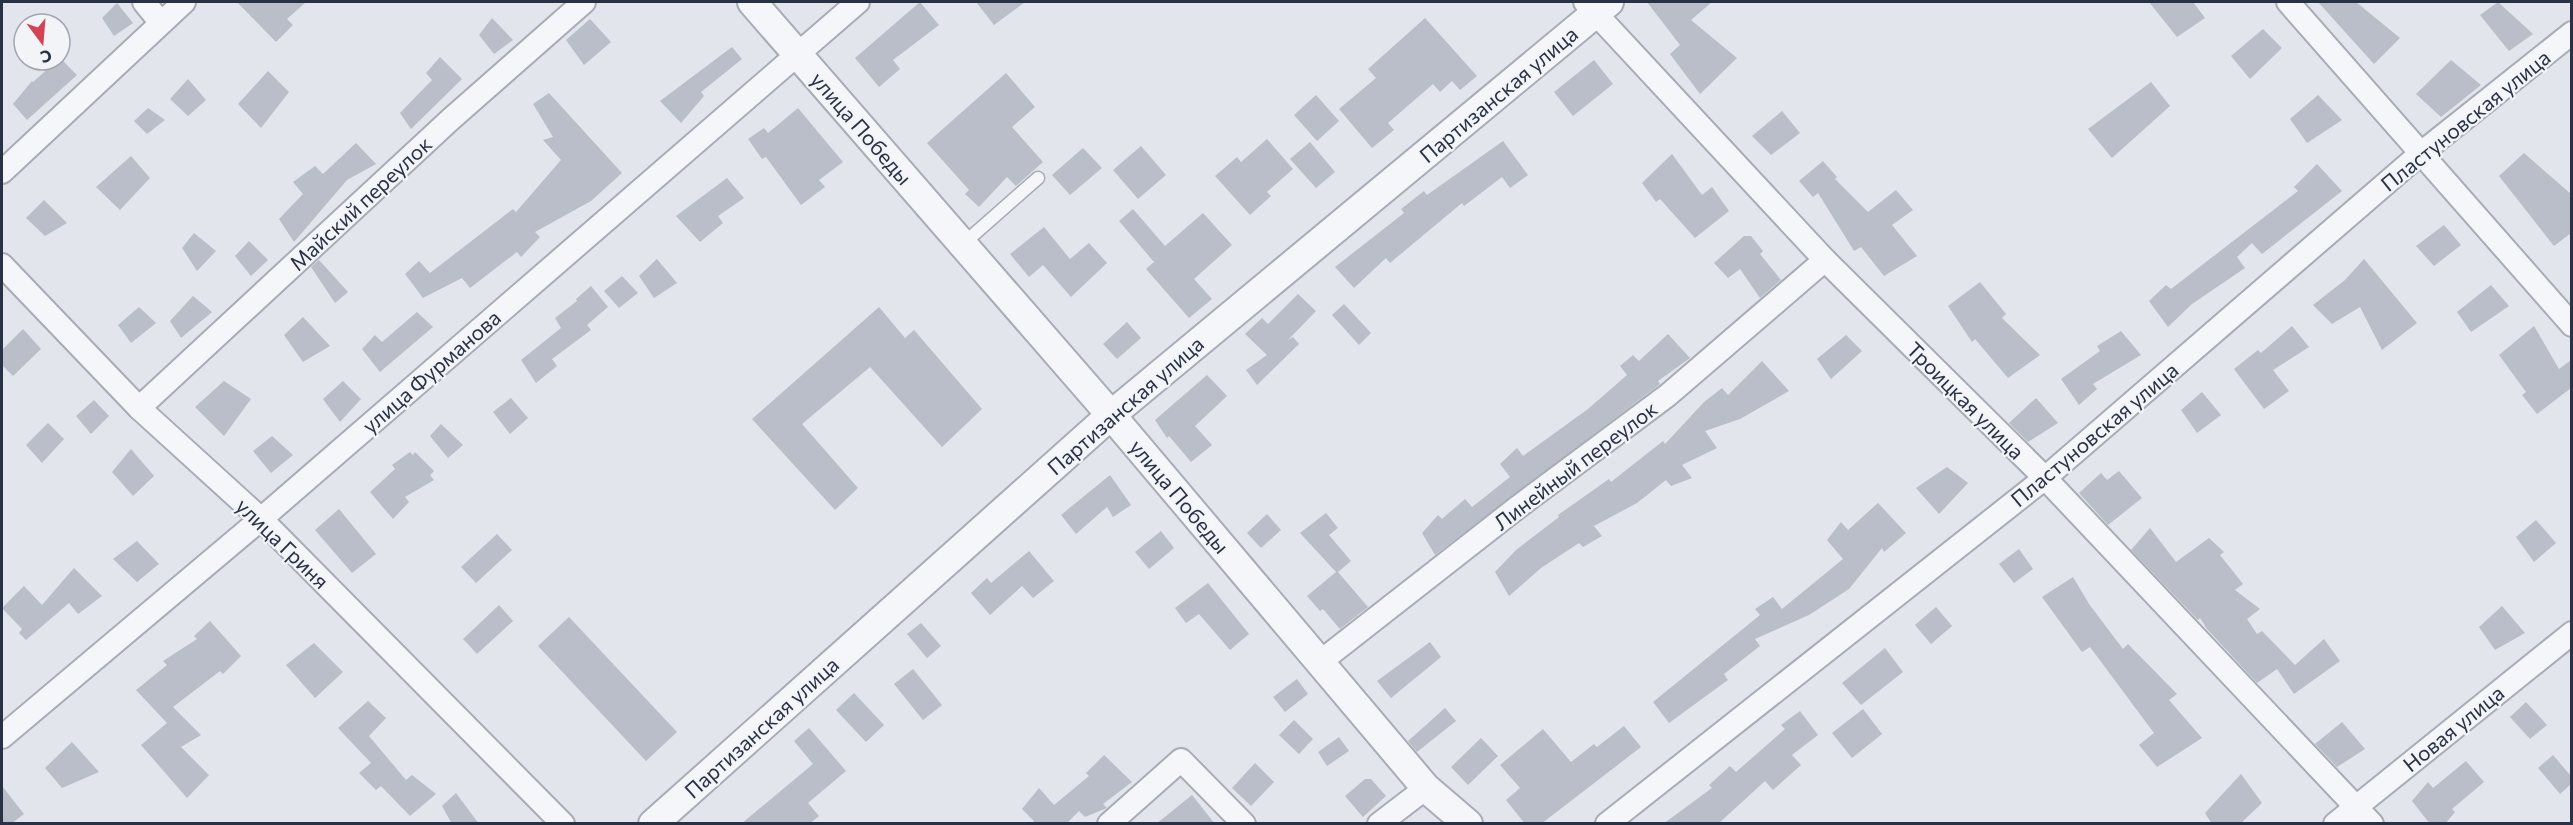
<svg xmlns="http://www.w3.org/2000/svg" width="2573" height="825" viewBox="0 0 2573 825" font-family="Commissioner,sans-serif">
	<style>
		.building { fill: #b9bec9 }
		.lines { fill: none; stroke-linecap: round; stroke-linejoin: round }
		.service-casing { stroke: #a7acb6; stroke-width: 15 }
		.minor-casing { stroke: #a7acb6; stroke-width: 26 }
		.tertiary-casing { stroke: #a7acb6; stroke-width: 32 }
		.service { stroke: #f5f6f9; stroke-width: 12 }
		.minor { stroke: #f5f6f9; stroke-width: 22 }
		.tertiary { stroke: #f5f6f9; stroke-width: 28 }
		.labels { text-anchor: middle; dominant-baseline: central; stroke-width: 4.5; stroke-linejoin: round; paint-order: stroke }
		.street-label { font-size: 21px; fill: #293244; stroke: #f2f4f8 }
	</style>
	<rect width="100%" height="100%" fill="#e2e5eb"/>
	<g class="building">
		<polygon points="237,2 306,2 287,19 293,25 276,42"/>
		<polygon points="920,2 939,25 893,60 900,69 879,87 855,58"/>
		<polygon points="976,2 1025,2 994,25"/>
		<polygon points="1647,2 1712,2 1691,20 1737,58 1700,94 1670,54 1680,45"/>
		<polygon points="2149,2 2193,2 2205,18 2177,37"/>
		<polygon points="2318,2 2356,2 2400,38 2374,64"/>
		<polygon points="2498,2 2533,34 2509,51 2480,15"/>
		<polygon points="117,3 133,23 114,36 102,18"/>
		<polygon points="492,18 513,40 494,54 479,35"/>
		<polygon points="1425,18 1477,76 1460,90 1452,81 1440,92 1433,84 1388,123 1394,130 1372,148 1339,109 1376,78 1368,69"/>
		<polygon points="590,19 611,42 584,65 566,40"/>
		<polygon points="2263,29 2282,48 2250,79 2231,56"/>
		<polygon points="732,47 742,59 701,92 704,96 681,123 660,101"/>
		<polygon points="440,57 462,79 411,129 400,113 432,80 426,73"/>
		<polygon points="60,58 77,75 27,120 13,104 32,81 33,82"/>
		<polygon points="1594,60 1613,84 1573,116 1554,92"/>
		<polygon points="2451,60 2481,85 2441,117 2416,94"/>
		<polygon points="268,71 289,92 261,128 238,104"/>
		<polygon points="1006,73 1035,107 1012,127 1043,162 1016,186 1007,177 979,207 965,194 969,190 927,143"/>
		<polygon points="188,79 206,100 188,116 170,99"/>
		<polygon points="2151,82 2170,106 2112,158 2088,129"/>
		<polygon points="549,93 622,173 591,201 535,232 540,237 521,257 517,252 470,288 462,278 423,298 405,274 419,261 430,273 513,209 516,212 561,160 543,140 553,137 533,104"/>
		<polygon points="1316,95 1339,121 1317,141 1294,115"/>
		<polygon points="2318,95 2342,120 2307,143 2290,119"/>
		<polygon points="148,108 165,120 147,134 134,121"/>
		<polygon points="798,108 843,162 819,180 825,187 801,205 766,157 762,159 748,139 764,128 768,133"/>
		<polygon points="1782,111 1800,133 1771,155 1752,136"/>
		<polygon points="1267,139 1293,169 1267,192 1271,196 1250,215 1215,176 1237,157 1241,162"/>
		<polygon points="1503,141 1528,175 1510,188 1502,177 1464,206 1462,203 1390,263 1386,258 1354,288 1335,267 1404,213 1401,209 1424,191 1427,195"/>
		<polygon points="1310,142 1335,172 1316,188 1290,159"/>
		<polygon points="356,143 376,164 347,180 294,242 279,219 303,194 293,182 315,166 323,174"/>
		<polygon points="1141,146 1166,175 1138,199 1113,170"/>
		<polygon points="1083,148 1102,168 1070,195 1052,175"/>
		<polygon points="2524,153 2571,194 2571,233 2554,246 2499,176"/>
		<polygon points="1672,154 1702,195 1712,187 1729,211 1695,238 1660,199 1656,202 1642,183"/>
		<polygon points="131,156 150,178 120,210 96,187"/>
		<polygon points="1823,161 1837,177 1835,179 1868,212 1896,190 1913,210 1892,225 1917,256 1884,276 1861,247 1854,251 1818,193 1813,197 1799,181"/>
		<polygon points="2317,164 2342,191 2262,254 2252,243 2237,257 2245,268 2192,304 2168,327 2149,301 2166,285 2171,289 2298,191 2294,187"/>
		<polygon points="727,178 744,198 718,216 723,223 700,242 676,216"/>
		<polygon points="44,200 67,223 45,236 26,218"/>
		<polygon points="1133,209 1165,246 1203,213 1232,245 1194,279 1212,299 1189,318 1146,269 1154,262 1119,221"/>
		<polygon points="2444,225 2461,245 2434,266 2416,246"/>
		<polygon points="1044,227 1070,259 1089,243 1107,263 1071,297 1043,265 1029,277 1010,254"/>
		<polygon points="194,233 216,251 197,271 182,248"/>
		<polygon points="1744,236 1751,236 1763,251 1760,254 1781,280 1760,298 1740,269 1728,278 1714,263"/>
		<polygon points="249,241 268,260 251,276 235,256"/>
		<polygon points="657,259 677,283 654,298 639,276"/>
		<polygon points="2364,259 2417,323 2382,350 2360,307 2332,324 2313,305 2345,280"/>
		<polygon points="319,260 348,292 335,303 311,267"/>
		<polygon points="622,276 638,293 619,308 604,291"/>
		<polygon points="1980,282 2006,314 2002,318 2040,355 2008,378 1975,339 1972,342 1948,306"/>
		<polygon points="2491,285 2509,306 2471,332 2457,312"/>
		<polygon points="591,286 608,307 587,325 591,330 552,359 557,366 536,383 521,360 561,328 555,318 577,301 576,299"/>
		<polygon points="1298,294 1316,311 1288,340 1293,337 1299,344 1257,385 1246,370 1267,355 1245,334 1262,318 1268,324"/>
		<polygon points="193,296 212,312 181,338 170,321"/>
		<polygon points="1344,304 1371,333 1359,345 1332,315"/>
		<polygon points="139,307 156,323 131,343 118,325"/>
		<polygon points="879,307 905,338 914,330 982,409 942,447 870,367 802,424 858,488 835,510 752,419"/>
		<polygon points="417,312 433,327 380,372 362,349 375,335 382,342"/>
		<polygon points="303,317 330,346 303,362 284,335"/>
		<polygon points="1127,322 1141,338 1117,359 1103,344"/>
		<polygon points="2292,326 2309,347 2273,370 2289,391 2264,409 2234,369 2258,350 2261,353"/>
		<polygon points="2534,326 2559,369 2571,360 2571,388 2537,414 2522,395 2526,392 2499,355"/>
		<polygon points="23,329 41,349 13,376 2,365 2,350"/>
		<polygon points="2121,331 2141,355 2093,384 2097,389 2079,405 2061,379 2100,351 2097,346"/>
		<polygon points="1668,334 1690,358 1658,381 1660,384 1435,555 1422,533 1438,515 1442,519 1465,499 1472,507 1510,477 1500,464 1517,448 1523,456 1588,409 1627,375 1620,366 1633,355 1639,361"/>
		<polygon points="1846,335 1862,351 1831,379 1817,359"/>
		<polygon points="1762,361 1789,391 1740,419 1705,431 1717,448 1682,465 1692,478 1671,486 1666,480 1637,503 1594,526 1602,536 1583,547 1579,543 1541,568 1509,596 1495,572 1516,550 1559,517 1558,515 1609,479 1611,482 1663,441 1665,444 1704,402 1722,388 1728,395"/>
		<polygon points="1207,375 1227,396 1195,426 1212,445 1191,462 1169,436 1167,438 1155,420"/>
		<polygon points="224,381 251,399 224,436 195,407"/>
		<polygon points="343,381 361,399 340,422 323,399"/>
		<polygon points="2202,392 2221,415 2197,433 2181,410"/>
		<polygon points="511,398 528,418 510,434 493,412"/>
		<polygon points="2036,398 2058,423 2028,442 2009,423"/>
		<polygon points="94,400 109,416 91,434 76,416"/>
		<polygon points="48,423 64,439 42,463 26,445"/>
		<polygon points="441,424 463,445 448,458 430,436"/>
		<polygon points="272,436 293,455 271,473 253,451"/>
		<polygon points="131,449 154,476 133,496 112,472"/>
		<polygon points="410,452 413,455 415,452 434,471 430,475 434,480 405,497 409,502 393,519 370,492 395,469 392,465"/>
		<polygon points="1947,467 1968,483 1939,514 1916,488"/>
		<polygon points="2119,471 2142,498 2108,525 2079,493 2101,473 2107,480"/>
		<polygon points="1110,475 1131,505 1113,517 1107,507 1076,534 1061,515"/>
		<polygon points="1878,503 1906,533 1884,552 1882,548 1849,589 1809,615 1755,639 1760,646 1724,674 1728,680 1669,723 1653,702 1760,615 1755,609 1773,597 1782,609 1843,559 1827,540 1841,522 1848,530"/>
		<polygon points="339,509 376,554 352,573 315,530"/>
		<polygon points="1326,513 1338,528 1329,535 1351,561 1338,572 1368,607 1340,629 1323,609 1320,611 1307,596 1336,572 1300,533"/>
		<polygon points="1267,514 1281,530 1261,548 1247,533"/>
		<polygon points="2536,520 2556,543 2534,562 2516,537"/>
		<polygon points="2150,528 2176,562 2209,538 2224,552 2220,555 2243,584 2235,590 2260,609 2247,619 2257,634 2262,631 2295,665 2324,639 2340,661 2294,694 2277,669 2257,683 2207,629 2200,618 2198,620 2131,550"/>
		<polygon points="1161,531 1174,548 1149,569 1135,552"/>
		<polygon points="497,534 512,550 476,583 461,567"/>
		<polygon points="137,541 159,564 137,582 113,559"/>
		<polygon points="2019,549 2033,569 2014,583 1999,564"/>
		<polygon points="1029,551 1054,581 1033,598 1022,586 990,615 971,593 987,578 991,583"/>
		<polygon points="74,568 102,596 78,614 69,603 26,640 19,633 22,629 2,608 24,586 42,605"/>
		<polygon points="2073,577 2089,604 2123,649 2128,644 2177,694 2169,700 2202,738 2157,767 2139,745 2154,733 2090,647 2082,652 2042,597"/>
		<polygon points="1208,583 1249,634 1230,650 1199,614 1186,623 1175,608"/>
		<polygon points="499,605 513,621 477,654 463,639"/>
		<polygon points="2502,606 2525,633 2495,650 2479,627"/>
		<polygon points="1936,607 1952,626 1931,644 1915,625"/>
		<polygon points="569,617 677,732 646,761 538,646"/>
		<polygon points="210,621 241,656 223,674 220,671 173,707 201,735 181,747 209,775 187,798 141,745 167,723 136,690 167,665 163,661 197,639 194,636"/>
		<polygon points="921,623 941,646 927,658 907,634"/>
		<polygon points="1430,642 1441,657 1391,698 1377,681"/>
		<polygon points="314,643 343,672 315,698 286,665"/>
		<polygon points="1885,648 1903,672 1861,705 1842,683"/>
		<polygon points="913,669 942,705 923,720 894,684"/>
		<polygon points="1297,679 1308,694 1285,712 1273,697"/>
		<polygon points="854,693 884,725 866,742 836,710"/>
		<polygon points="368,701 386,718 369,736 406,780 412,775 436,794 410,816 381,786 376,790 359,773 371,763 338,728"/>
		<polygon points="2526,702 2547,725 2530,739 2510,717"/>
		<polygon points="1445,708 1456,721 1417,752 1408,741"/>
		<polygon points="1863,709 1882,734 1852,758 1832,733"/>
		<polygon points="1800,711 1818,735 1792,755 1801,765 1773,790 1765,781 1718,824 1663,824 1712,788 1709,785 1730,766 1736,772 1785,729 1781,725"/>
		<polygon points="1294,720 1313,739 1299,754 1279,735"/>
		<polygon points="2342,722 2365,749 2337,767 2315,744"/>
		<polygon points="1624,726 1641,747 1541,824 1525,824 1506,800 1520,788 1500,765 1543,729 1571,762 1594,744 1597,747"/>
		<polygon points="809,728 846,771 808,803 819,816 809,824 741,824 813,764 794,741"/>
		<polygon points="1339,737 1349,751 1327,766 1318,752"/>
		<polygon points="1481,738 1498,756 1468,785 1451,767"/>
		<polygon points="72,742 99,772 62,788 45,768"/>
		<polygon points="1104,755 1132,782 1103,804 1107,808 1085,817 1079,811 1068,822 1069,824 1032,824 1034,821 1022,809 1039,788 1054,805 1089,776 1086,773"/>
		<polygon points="2553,755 2571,776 2571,784 2560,794 2538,768"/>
		<polygon points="2466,761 2484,782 2452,809 2455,812 2445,824 2430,824 2412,801 2428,782 2433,788"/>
		<polygon points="1255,763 1274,782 1251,806 1232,788"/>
		<polygon points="2241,774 2262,803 2240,824 2212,824 2205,813"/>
		<polygon points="1365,779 1371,779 1386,796 1363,817 1345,796"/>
		<polygon points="2,786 24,814 11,824 2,824"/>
		<polygon points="456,793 479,824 452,824 442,806"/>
		<polygon points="1192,795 1215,824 1156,824"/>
	</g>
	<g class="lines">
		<defs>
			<polyline id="service" points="963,244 1038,178"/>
			<g id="minor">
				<polyline points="144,2 161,23"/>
				<polyline points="1585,2 1825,260 2045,478 2372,824"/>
				<polyline points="2288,2 2572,325"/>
				<polyline points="2,172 184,2"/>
				<polyline points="2,265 139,408 261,519 563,824"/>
				<polyline points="139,408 451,119 584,2"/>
				<polyline points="1320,662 1518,507 1668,395 1825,260"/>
				<polyline points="2,737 261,519 858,2"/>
				<polyline points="1109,824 1181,760 1244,824"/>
				<polyline points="1379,824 1426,788"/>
				<polyline points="1607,824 2045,478 2420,154 2572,33"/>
				<polyline points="2335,824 2572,633"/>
			</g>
			<g id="tertiary">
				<polyline points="752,2 1111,415 1426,788 1468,824"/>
				<polyline points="653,824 1111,415 1609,2"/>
			</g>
		</defs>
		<use href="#service" class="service-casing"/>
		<use href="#minor" class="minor-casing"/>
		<use href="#tertiary" class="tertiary-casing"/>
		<use href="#service" class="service"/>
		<use href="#minor" class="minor"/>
		<use href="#tertiary" class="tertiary"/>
	</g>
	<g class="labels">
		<g class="street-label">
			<text transform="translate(1498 94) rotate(-40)">Партизанская улица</text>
			<text transform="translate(2465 120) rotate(-39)">Пластуновская улица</text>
			<text transform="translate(862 128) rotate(49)">улица Победы</text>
			<text transform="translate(360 203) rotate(-43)">Майский переулок</text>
			<text transform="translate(431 371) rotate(-41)">улица Фурманова</text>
			<text transform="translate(1966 400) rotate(45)">Троицкая улица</text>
			<text transform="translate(1125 405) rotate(-41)">Партизанская улица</text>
			<text transform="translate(2094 434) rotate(-40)">Пластуновская улица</text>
			<text transform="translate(1575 465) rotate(-37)">Линейный переулок</text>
			<text transform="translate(1180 496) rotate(50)">улица Победы</text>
			<text transform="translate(283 543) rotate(44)">улица Гриня</text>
			<text transform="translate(761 727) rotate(-42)">Партизанская улица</text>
			<text transform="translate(2453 728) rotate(-39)">Новая улица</text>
		</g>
	</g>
	<rect width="2573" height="825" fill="none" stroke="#293244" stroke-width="6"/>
	<g transform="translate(42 42) rotate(164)"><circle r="28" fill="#f2f4f8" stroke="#a2a6b0" stroke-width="1.5"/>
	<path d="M0-4.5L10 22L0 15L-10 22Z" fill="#d44353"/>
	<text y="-9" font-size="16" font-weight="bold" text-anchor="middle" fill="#293244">С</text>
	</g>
</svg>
